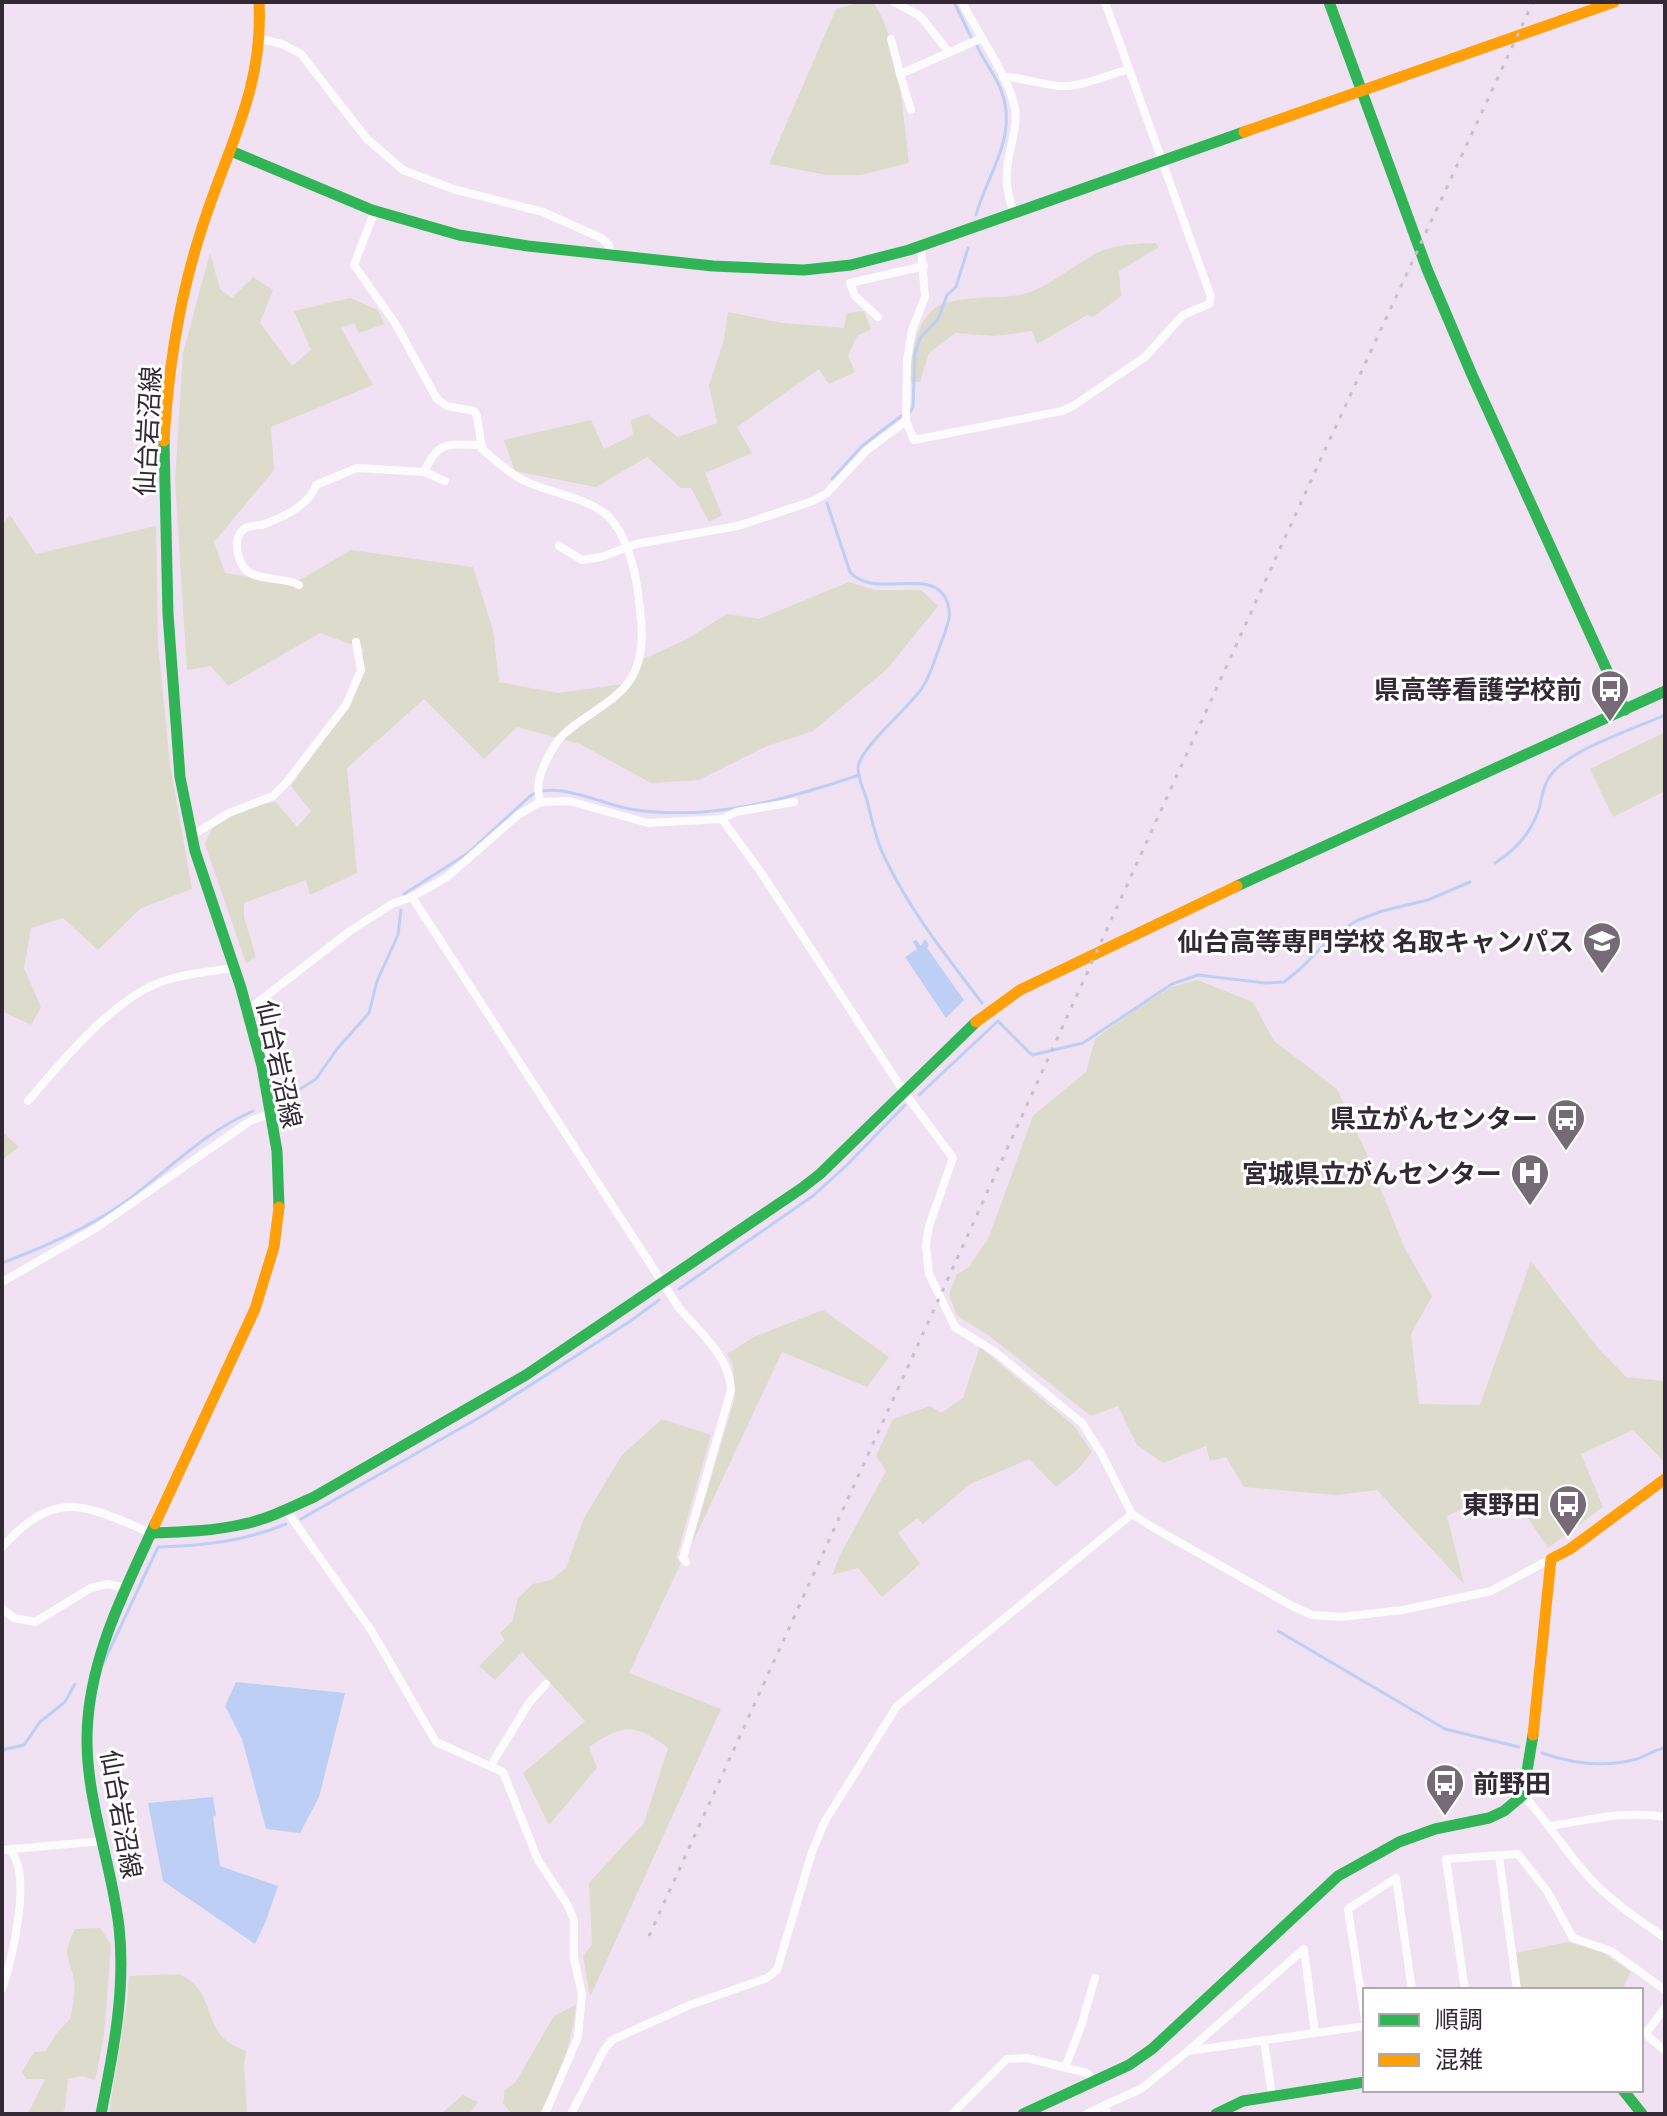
<svg xmlns="http://www.w3.org/2000/svg" width="1667" height="2116" viewBox="0 0 1667 2116" font-family="'Noto Sans','Noto Sans JP',sans-serif">
	<style>
		.green { fill: #dddbcb }
		.water { fill: #becff6 }
		.lines { fill: none; stroke-linecap: round; stroke-linejoin: round }
		.stream { stroke: #becff6; stroke-width: 3 }
		.street { stroke: #fdfbfd; stroke-width: 8 }
		.fast { stroke: #30b455; stroke-width: 11 }
		.slow { stroke: #ff9f0a; stroke-width: 11 }
		.rail { stroke: #c5c1c5; stroke-width: 3; stroke-dasharray: 4 8; stroke-linecap: butt }
		.labels { text-anchor: middle; dominant-baseline: central; stroke-width: 6; stroke-linejoin: round; paint-order: stroke }
		.street-label { font-size: 26px; fill: #332934; stroke: #fff }
		.poi-label { font-size: 26px; font-weight: bold; fill: #332934; stroke: #fff; text-anchor: end }
	</style>
	<rect width="100%" height="100%" fill="#f0e2f2"/>
	<g class="green">
		<path d="M860,2H872C898,30 904,123 909,163L861,175H827L769,164L836,9Z"/>
		<path d="M1155,243L1159,247L1119,271L1121,296L1093,317L1087,315L1037,344L1032,331L995,336L955,333L929,353L920,382H910C911,359 914,324 935,308C953,295 997,299 1019,295C1044,291 1072,266 1095,254C1113,244 1134,244 1155,243Z"/>
		<polygon points="210,253 220,289 232,298 253,277 273,290 260,323 292,366 311,350 294,311 350,298 378,310 384,324 359,333 354,323 341,328 373,385 271,427 274,470 214,542 225,573 293,584 351,550 473,567 493,630 499,682 558,693 623,684 635,663 687,639 727,614 759,619 849,582 875,590 921,590 938,606 887,669 813,731 767,746 699,780 651,783 580,744 517,727 484,759 424,699 347,768 357,873 310,895 306,880 244,903 244,917 256,957 246,963 205,844 214,824 246,807 276,802 297,827 311,811 291,786 348,705 364,649 320,633 228,686 211,666 187,670 175,481 183,353"/>
		<polygon points="864,311 871,329 857,336 848,356 855,372 829,384 819,369 737,427 752,453 705,473 722,515 709,522 691,488 681,488 647,457 596,487 515,471 504,440 591,420 604,449 633,435 631,420 647,414 678,437 717,423 709,385 724,340 728,312 782,323 844,328 847,313"/>
		<polygon points="10,515 36,554 156,526 158,644 170,765 192,889 141,908 98,950 63,918 31,928 24,968 41,1007 31,1025 2,1011 2,525"/>
		<polygon points="1665,732 1665,791 1613,817 1590,769"/>
		<polygon points="1197,980 1253,1002 1274,1041 1337,1089 1365,1150 1404,1247 1432,1296 1411,1334 1419,1404 1480,1405 1531,1261 1598,1348 1626,1377 1665,1381 1665,1463 1633,1430 1581,1454 1603,1507 1548,1548 1507,1487 1447,1516 1464,1584 1377,1490 1337,1495 1244,1487 1226,1457 1210,1461 1206,1446 1163,1463 1137,1445 1118,1406 1091,1416 988,1335 957,1316 949,1294 957,1274 969,1267 989,1237 1033,1116 1086,1072 1095,1039 1135,1010 1172,987"/>
		<polygon points="2,1132 19,1147 2,1160"/>
		<polygon points="823,1310 889,1357 867,1387 782,1352 691,1546 735,1397 733,1365 727,1354 754,1337"/>
		<polygon points="980,1347 1074,1426 1092,1452 1078,1469 1056,1487 1029,1459 970,1484 923,1524 917,1518 898,1533 920,1564 882,1597 858,1568 832,1575 840,1555 886,1471 876,1456 893,1419 930,1406 941,1413 963,1398"/>
		<path d="M662,1419L711,1435L676,1558L681,1563L629,1673L721,1709L590,1997L583,1956L592,1944L589,1883L644,1823L668,1748C635,1723 623,1724 589,1747L597,1768L549,1825L523,1773L585,1721L522,1652L495,1680L479,1666L505,1640L500,1633L512,1622L518,1598L533,1584L551,1580L566,1568L584,1518L622,1455Z"/>
		<path d="M100,1928L111,1945L104,2036L95,2080L82,2076L68,2079L65,2108L62,2114H31L29,2112L45,2079H26L22,2072L34,2052L46,2051L56,2034L71,2018C72,2006 76,1991 74,1979C68,1953 62,1956 75,1929Z"/>
		<polygon points="1568,1942 1602,1952 1631,1972 1622,1990 1521,1990 1516,1953"/>
		<path d="M179,1974C216,1991 202,2022 228,2042C233,2046 241,2048 246,2051L244,2064L247,2114H109L127,2002L129,1976Z"/>
		<path d="M576,2005C572,2043 559,2079 540,2113L512,2114L503,2103L505,2090L515,2083L554,2016Z"/>
		<polygon points="463,2095 478,2102 469,2114 441,2114"/>
	</g>
	<g class="water">
		<polygon points="925,939 929,945 927,948 964,1000 946,1018 905,957 917,949 913,942 916,940 921,946"/>
		<polygon points="236,1682 345,1693 319,1797 300,1833 266,1829 242,1739 225,1706"/>
		<polygon points="213,1797 216,1815 213,1817 220,1866 278,1886 266,1921 255,1944 163,1881 148,1803"/>
	</g>
	<g class="lines">
		<g class="stream">
			<polyline points="954,2 972,39"/>
			<path d="M976,215C988,172 1019,136 1001,90C995,74 984,62 977,46"/>
			<polyline points="910,412 913,407 915,354 920,338 938,319 947,295 956,287 968,248"/>
			<polyline points="832,479 862,446 901,416"/>
			<path d="M827,503L850,572C873,599 928,568 945,597C954,613 947,627 941,643C935,658 931,675 922,688C909,708 859,748 858,768C858,779 865,793 868,804C872,821 876,840 884,856C908,908 947,957 982,1003"/>
			<path d="M1495,863C1514,851 1530,834 1538,812C1542,800 1542,787 1550,776C1569,749 1634,729 1665,715"/>
			<path d="M404,894L468,853L529,797C551,778 604,805 630,809C707,822 786,800 859,775"/>
			<polyline points="919,1095 998,1021 1032,1055 1083,1043 1172,984 1198,975 1265,983 1284,982 1300,969 1334,935 1356,921 1382,911 1428,900 1470,882"/>
			<polyline points="278,1103 316,1079 337,1049 369,1013 377,981 398,935 401,910"/>
			<path d="M2,1263C46,1246 89,1228 128,1200C169,1169 205,1132 253,1111"/>
			<polyline points="679,1289 814,1195 847,1165 905,1105"/>
			<polyline points="301,1519 482,1416 629,1322 659,1300"/>
			<polyline points="1278,1631 1445,1729 1519,1747"/>
			<path d="M103,1664L158,1547C203,1546 245,1541 286,1524"/>
			<polyline points="2,1750 24,1745 40,1722 65,1702 75,1684"/>
			<path d="M1542,1753C1573,1764 1604,1768 1637,1759C1646,1756 1656,1749 1665,1748"/>
		</g>
		<g class="street">
			<polyline points="894,2 920,16 949,52"/>
			<path d="M962,2C976,31 1011,80 1015,109C1018,130 1008,150 1007,171C1006,186 1009,200 1014,214"/>
			<polyline points="261,39 282,44 301,54 366,138 403,170 453,189 543,212 601,238 609,245 610,254"/>
			<polyline points="891,39 900,74"/>
			<path d="M1003,77C1023,77 1041,85 1060,86C1082,87 1108,75 1129,69"/>
			<polyline points="911,110 900,74 980,39"/>
			<path d="M375,210L354,265L395,323L437,399L447,406L474,411L477,416L482,449C494,459 506,471 521,479C546,493 590,497 610,518C626,535 635,569 638,592C641,618 646,645 635,671C621,702 585,713 563,735C555,743 551,751 546,761C539,776 536,785 540,802"/>
			<polyline points="921,246 925,297 912,330 907,361 906,421 914,440 1062,411 1073,406 1145,357 1183,315 1209,304 1211,297 1105,2"/>
			<polyline points="878,317 855,296 850,283 924,266"/>
			<polyline points="424,472 445,481"/>
			<polyline points="559,546 582,560 601,557 636,544 738,526 813,501 827,493 867,450 906,421"/>
			<path d="M299,585C284,577 264,581 250,573C238,567 231,538 244,529C249,525 256,526 262,525C282,518 309,506 316,485L357,468L424,472C439,439 448,445 482,445"/>
			<polyline points="722,819 736,812 794,802"/>
			<polyline points="191,836 229,813 273,796 286,783 346,705 361,670 356,642"/>
			<path d="M412,897L679,1308C699,1331 730,1357 731,1390L683,1558L686,1562"/>
			<polyline points="248,1010 350,931 392,904 412,897 447,877 518,815 540,802 569,801 648,823 722,819 762,874 904,1092 953,1158 929,1226 926,1245 929,1274 955,1327 995,1352 1082,1423 1101,1453 1132,1514 1154,1528 1292,1606 1312,1615 1341,1617 1403,1610 1491,1591 1551,1559"/>
			<path d="M28,1101C61,1062 117,994 167,980C189,973 212,971 234,968"/>
			<polyline points="2,1282 96,1228 250,1121 270,1114"/>
			<polyline points="286,1510 371,1630 436,1742 503,1772 538,1860 567,1904 574,1920 574,1959 582,1994 578,2037 545,2114"/>
			<path d="M2,1547C57,1487 85,1505 151,1533"/>
			<polyline points="2,1609 14,1618 35,1622 91,1588 108,1584 126,1588"/>
			<polyline points="491,1765 529,1703 546,1684"/>
			<path d="M1523,1795C1546,1820 1564,1849 1586,1874C1608,1899 1638,1919 1665,1938"/>
			<path d="M1551,1826C1591,1820 1624,1810 1665,1817"/>
			<polyline points="2,1850 103,1841"/>
			<polyline points="1499,1856 1517,1990"/>
			<path d="M2,1989C12,1959 33,1874 10,1850"/>
			<polyline points="1465,1990 1446,1859 1518,1854 1547,1891 1573,1938 1611,1951 1665,1990"/>
			<polyline points="1365,2019 1348,1909 1396,1878 1412,1990"/>
			<polyline points="1641,2030 1665,2051"/>
			<polyline points="1646,2033 1665,2008"/>
			<polyline points="1264,2041 1272,2095"/>
			<polyline points="1188,2051 1304,1949 1315,2033"/>
			<polyline points="1065,2068 1081,2026 1095,1978"/>
			<polyline points="571,2114 604,2050 612,2040 690,2005 767,1978 777,1970 812,1852 825,1821 897,1706 1132,1514"/>
			<polyline points="952,2114 1007,2059 1027,2058 1087,2073 1095,2082"/>
			<polyline points="1086,2114 1105,2105"/>
			<polyline points="1107,2114 1105,2105 1141,2089 1188,2051 1365,2026"/>
		</g>
		<g class="fast">
			<polyline points="1329,2 1427,269 1472,375 1625,710"/>
			<polyline points="231,151 372,210 459,235 528,246 713,266 804,270 851,265 909,250 1244,132"/>
			<polyline points="164,441 168,614 180,777 195,851 241,988 262,1066 277,1151 279,1207"/>
			<polyline points="1237,886 1665,691"/>
			<path d="M151,1533C182,1532 214,1531 244,1524C268,1519 292,1507 314,1497L526,1375L802,1188L820,1174L976,1022"/>
			<polyline points="1623,2090 1642,2114"/>
			<path d="M101,2114C113,2053 126,1990 119,1927C111,1858 81,1788 88,1718C94,1648 127,1586 155,1524"/>
			<polyline points="1023,2114 1129,2065 1152,2049 1338,1876 1399,1842 1435,1829 1489,1818 1504,1811 1523,1795 1533,1735"/>
			<polyline points="1216,2114 1243,2101 1365,2082"/>
		</g>
		<g class="slow">
			<polyline points="1244,132 1614,2"/>
			<path d="M164,441C168,370 179,299 201,231C226,150 264,90 259,2"/>
			<polyline points="976,1022 1020,990 1237,886"/>
			<polyline points="155,1524 255,1309 274,1247 279,1207"/>
			<polyline points="1533,1735 1551,1559 1570,1549 1665,1479"/>
		</g>
		<polyline class="rail" points="649,1936 1324,452 1533,2"/>
	</g>
	<defs>
		<symbol id="bus-pin" viewBox="-11 -11 22 30"><path d="M0 17L-7.5 6A9.5 9.5 0 1 1 7.5 6Z" fill="#756a76" stroke="#fff"/><path d="M-5-6H5V4H4V6H2V4H-2V6H-4V4H-5ZM-3.5-4V0h7V-4ZM-3.5 1.2v1.5H-2V1.2ZM2 1.2v1.5H3.5V1.2Z" fill="#fff"/></symbol>
		<symbol id="university-pin" viewBox="-11 -11 22 30"><path d="M0 17L-7.5 6A9.5 9.5 0 1 1 7.5 6Z" fill="#756a76" stroke="#fff"/><path d="M0-5L7-2L0 1L-7-2ZM-4 1L0 2.5L4 1V4Q0 6-4 4Z" fill="#fff"/></symbol>
		<symbol id="hospital-pin" viewBox="-11 -11 22 30"><path d="M0 17L-7.5 6A9.5 9.5 0 1 1 7.5 6Z" fill="#756a76" stroke="#fff"/><path d="M-5-5h3v3.5h4V-5h3V5h-3V1.5h-4V5h-3Z" fill="#fff"/></symbol>
	</defs>
	<g fill-rule="evenodd">
		<use href="#bus-pin" x="1588" y="667" width="44" height="60"/>
		<use href="#university-pin" x="1580" y="919" width="44" height="60"/>
		<use href="#bus-pin" x="1544" y="1096" width="44" height="60"/>
		<use href="#hospital-pin" x="1508" y="1151" width="44" height="60"/>
		<use href="#bus-pin" x="1546" y="1482" width="44" height="60"/>
		<use href="#bus-pin" x="1423" y="1761" width="44" height="60"/>
	</g>
	<g class="labels">
		<g class="street-label">
			<text transform="translate(147 431) rotate(-87)">仙台岩沼線</text>
			<text transform="translate(280 1064) rotate(78)">仙台岩沼線</text>
			<text transform="translate(122 1814) rotate(80)">仙台岩沼線</text>
		</g>
		<g class="poi-label">
			<text x="1582" y="689">県高等看護学校前</text>
			<text x="1574" y="941">仙台高等専門学校 名取キャンパス</text>
			<text x="1538" y="1118">県立がんセンター</text>
			<text x="1502" y="1173">宮城県立がんセンター</text>
			<text x="1540" y="1504">東野田</text>
			<text x="1473" y="1783" text-anchor="start">前野田</text>
		</g>
	</g>
	<rect width="1667" height="2116" fill="none" stroke="#332934" stroke-width="8"/>
	<rect x="1363" y="1988" width="280" height="104" fill="#ffffff" stroke="#ada9ae" stroke-width="2"/>
	<rect x="1379" y="2014" width="40" height="12" fill="#30b455" stroke="#ada9ae" stroke-width="2"/>
	<text x="1435" y="2028" font-size="24" fill="#332934">順調</text>
	<rect x="1379" y="2054" width="40" height="12" fill="#ff9f0a" stroke="#ada9ae" stroke-width="2"/>
	<text x="1435" y="2068" font-size="24" fill="#332934">混雑</text>
</svg>
